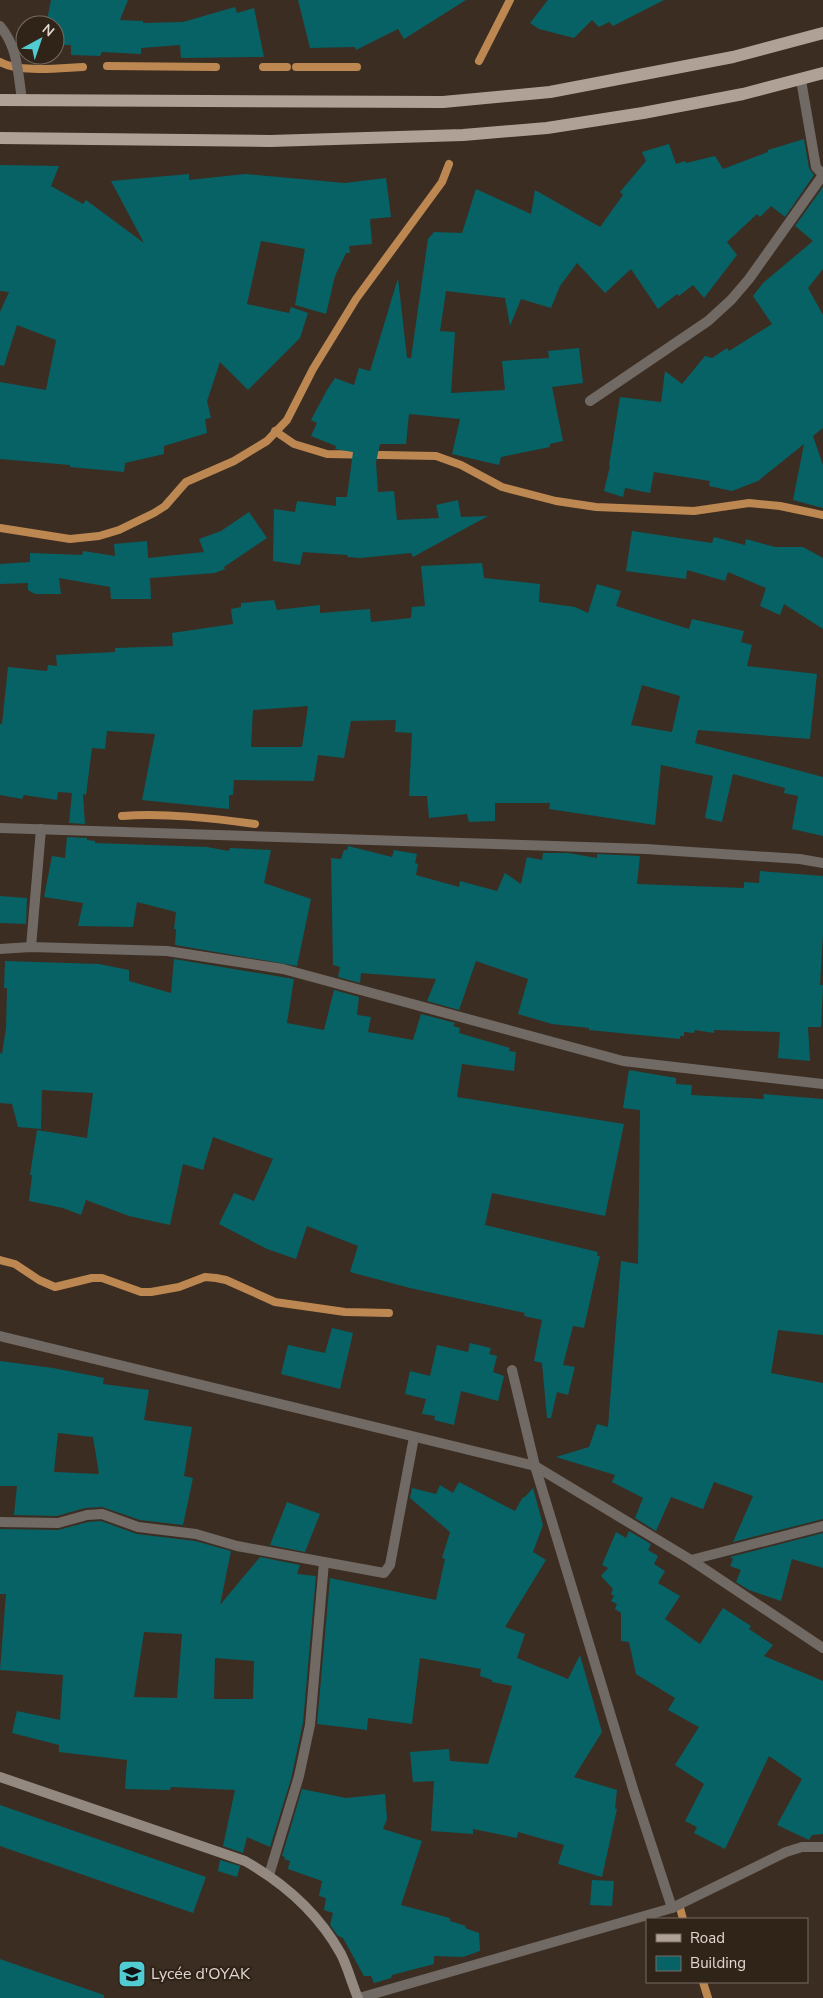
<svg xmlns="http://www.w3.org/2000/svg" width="823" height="1998" viewBox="0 0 823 1998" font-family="'Nunito Sans',sans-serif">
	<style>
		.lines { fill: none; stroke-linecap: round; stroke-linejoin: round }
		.stream { stroke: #bd8751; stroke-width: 8 }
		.building { fill: #076266; fill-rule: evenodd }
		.minor { stroke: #706964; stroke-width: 10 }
		.secondary { stroke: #948980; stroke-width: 10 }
		.primary { stroke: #b0a196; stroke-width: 12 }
		.labels { text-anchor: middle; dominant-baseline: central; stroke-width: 4.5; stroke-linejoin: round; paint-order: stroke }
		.poi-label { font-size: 16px; fill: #e2d8d2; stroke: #302318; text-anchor: start }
	</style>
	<rect width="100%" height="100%" fill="#3b2d22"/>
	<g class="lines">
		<g class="stream">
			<polyline points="479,61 510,0"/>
			<path d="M0,62C20,73 60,68 83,67"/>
			<polyline points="107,66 216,67"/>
			<polyline points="263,67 287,67"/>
			<polyline points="296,67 357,67"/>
			<polyline points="275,431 294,444 327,454 436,456 461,465 502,487 556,501 596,507 694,511 749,503 780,506 823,515"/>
			<polyline points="0,528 70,539 99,536 119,530 154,513 165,506 186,482 234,461 267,441 287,420 313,369 356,299 442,182 449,164"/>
			<path d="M122,816C166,813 211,818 255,824"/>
			<polyline points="0,1260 15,1264 39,1280 55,1287 92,1278 102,1278 141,1292 151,1292 179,1287 205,1277 216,1278 226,1280 275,1302 345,1312 389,1313"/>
			<polyline points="680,1908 683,1919"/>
			<polyline points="703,1982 708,1998"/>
		</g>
	</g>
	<g class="building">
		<polygon points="51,0 128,0 120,20 143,21 143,23 183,22 235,7 237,13 254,8 264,57 181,58 180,45 141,48 141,54 102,52 100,56 71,55 71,45 55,45 55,25 46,25"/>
		<polygon points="298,0 466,0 404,39 398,29 356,50 355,47 310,48"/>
		<polygon points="548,0 664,0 613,26 609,22 599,27 592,20 574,38 539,29 530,23"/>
		<polygon points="804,139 809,168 814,175 785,217 771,206 760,217 757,214 727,242 737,255 704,298 693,285 679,296 677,294 658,309 631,269 605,293 577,263 560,286 551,308 521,299 510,326 505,298 446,291 440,331 455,332 451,393 505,390 502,361 549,358 548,351 579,348 583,383 552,387 563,441 550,444 550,447 501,457 499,465 452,454 460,419 409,414 406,444 380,444 376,462 378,492 394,491 397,520 439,518 436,505 458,500 461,517 488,516 413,557 411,553 360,558 348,557 347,555 303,552 300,565 273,561 274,509 295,512 297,501 336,506 336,497 347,497 353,452 335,449 336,446 311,436 317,423 311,420 327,390 335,378 354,385 359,368 370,371 398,278 407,358 411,358 428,239 434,232 462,233 476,189 531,214 535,190 600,227 623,195 620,192 646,161 642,152 669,144 676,164 685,161 686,163 715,156 723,169 768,152 768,150"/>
		<polygon points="0,165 59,166 51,186 83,204 86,200 144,243 111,181 189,174 189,180 245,174 345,183 386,178 391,217 370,219 372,244 349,246 350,253 346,253 335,276 326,314 295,305 305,249 261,241 247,304 289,313 291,307 308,313 300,338 248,390 220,362 207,401 211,418 205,419 207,433 164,446 164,454 125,463 124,472 70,467 70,465 0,459 0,382 46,390 56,340 17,325 4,366 0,365 0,312 9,292 0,291"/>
		<polygon points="823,187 823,269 808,288 823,315 823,428 813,436 823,465 823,508 793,500 804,444 758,481 732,491 709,486 710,481 654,472 650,493 625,488 623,497 604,491 610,466 609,465 620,397 661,402 665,371 682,384 705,356 712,358 727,348 729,351 772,324 753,296 763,283 813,241 795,226"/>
		<polygon points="249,512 267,538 224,567 225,569 215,573 150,578 151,599 111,599 110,587 59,578 61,594 35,594 28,590 28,583 0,584 0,564 30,562 30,553 82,555 83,551 115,556 114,544 147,541 148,558 204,552 199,539 221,531"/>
		<polygon points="632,531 712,543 714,537 745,545 746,539 775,547 803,547 823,558 823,629 784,604 780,615 760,606 766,588 728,572 725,581 687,570 686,579 626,571"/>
		<path d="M482,563L484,578L540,584L539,602L575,607L588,613L597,584L621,591L616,606L689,629L692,619L744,631L741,642L752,645L747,666L817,674L810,739L698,730L695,743L823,777V836L792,829L798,796L784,793L785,788L733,774L722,822L705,818L713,776L661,765L655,825L549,809L550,803H495V821L469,822L467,814L429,818L427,796H409L412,733L395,732L396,720L351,721L344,758L318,755L314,781L234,780L233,795H229V809L142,800L155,734L107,731L105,749L92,748L86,795L83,794L85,824L69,823L72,793L58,792L57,800L24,795L22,799L0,795V724H2L8,667L47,671L48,665L57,666L56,655L115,652V648L173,646L172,633L233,624L231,609L241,607V603L274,600L277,610L320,605V613L370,609L371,622L411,618L412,607L425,606L421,566ZM642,685L680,696L672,732L631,725ZM308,706L302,747H251L253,710Z"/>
		<polygon points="67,837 87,838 87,840 95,841 95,843 207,847 229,851 230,848 271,850 264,883 311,899 297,966 175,945 176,929 174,929 176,912 137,902 133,927 78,926 83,903 44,897 52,856 65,858"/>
		<polygon points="348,846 392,857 394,850 417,854 415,863 418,864 416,875 459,887 460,881 497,891 505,873 521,884 527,857 542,860 543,853 568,853 597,858 597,854 640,856 637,884 744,888 744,882 759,883 760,871 823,876 823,934 820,985 823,985 821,1027 808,1027 810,1061 778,1058 780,1032 714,1030 714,1033 695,1030 694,1033 684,1032 684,1036 680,1036 680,1039 589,1030 589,1028 552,1024 518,1014 528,979 476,961 459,1010 427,1001 436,979 361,973 360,983 338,977 340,967 333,965 331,858 341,859 344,850 347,850"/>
		<polygon points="0,896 27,898 26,924 0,923"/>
		<polygon points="174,959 294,979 287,1023 324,1030 334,990 359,997 357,1015 371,1017 368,1032 413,1040 421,1014 455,1023 453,1026 460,1028 459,1033 510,1048 509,1051 516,1052 514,1071 462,1064 457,1097 624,1124 605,1216 492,1193 485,1225 598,1252 597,1256 600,1256 584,1328 573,1326 563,1365 575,1367 568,1395 557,1392 551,1418 547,1418 542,1363 534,1361 542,1320 524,1316 525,1313 410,1288 350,1272 358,1246 307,1226 296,1259 267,1249 219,1224 234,1193 254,1201 273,1159 213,1137 203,1170 183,1164 170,1225 129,1216 86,1200 81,1215 63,1208 29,1201 32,1175 30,1175 37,1130 87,1138 93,1093 42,1090 41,1129 18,1127 12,1104 0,1103 0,1053 2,1054 6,1028 7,988 4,988 5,961 99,964 129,970 129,981 171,993"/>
		<polygon points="629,1070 676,1078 676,1084 692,1085 691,1095 764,1099 763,1094 823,1099 823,1335 778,1330 771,1373 823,1383 823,1519 733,1542 753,1496 714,1482 703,1509 671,1497 656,1531 635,1518 643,1498 612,1482 615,1475 556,1457 589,1447 597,1424 608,1427 621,1261 638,1264 640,1110 623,1108"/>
		<polygon points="332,1328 353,1333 340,1389 281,1374 288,1345 325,1353"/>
		<polygon points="470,1343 491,1348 489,1354 497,1356 493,1372 504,1376 498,1401 461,1391 454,1425 434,1420 435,1416 422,1414 426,1399 405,1394 410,1371 430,1376 437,1345 468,1352"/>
		<path d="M0,1361L53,1368L104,1378L103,1384L149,1390L144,1420L192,1427L184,1476L193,1478L183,1525L140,1520L102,1507L85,1508L57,1516L14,1515L17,1486H0ZM58,1433L93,1437L99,1474L54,1472Z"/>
		<polygon points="459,1482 515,1511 523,1497 525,1497 533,1488 543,1525 533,1552 546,1560 505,1627 525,1634 517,1658 568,1679 580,1655 602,1732 574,1777 617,1790 615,1809 617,1809 602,1877 558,1864 564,1845 518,1832 517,1838 473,1829 473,1834 431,1831 434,1781 413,1782 410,1752 449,1749 450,1761 488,1764 512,1686 492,1682 492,1680 480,1676 481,1669 420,1658 412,1724 368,1718 367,1730 317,1724 330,1578 436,1600 445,1559 442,1558 450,1532 410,1498 412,1488 436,1494 440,1485 453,1493"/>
		<polygon points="287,1502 320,1514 305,1552 270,1545"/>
		<path d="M101,1521L137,1534L195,1541L231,1551L220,1605L260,1557L300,1565L297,1574L316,1576L303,1723L291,1779L270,1847L247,1837L243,1853L223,1846L235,1790L171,1787L170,1790L125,1789L127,1760L59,1752V1745L12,1733L17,1711L60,1720L63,1675L0,1670L6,1594H0V1529L58,1530L88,1522ZM144,1632L182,1634L177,1698L134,1697ZM215,1658L254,1661L253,1699H214Z"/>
		<polygon points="629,1531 651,1544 648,1550 658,1556 654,1564 665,1571 658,1583 680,1596 665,1619 700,1644 723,1608 751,1626 749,1629 773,1645 764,1656 823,1681 823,1834 812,1835 809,1840 777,1825 802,1779 769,1756 725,1849 694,1833 697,1827 685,1821 704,1784 675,1765 699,1727 668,1710 675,1698 636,1674 629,1642 621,1641 621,1613 615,1609 617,1604 611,1601 614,1596 611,1594 613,1589 601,1576 608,1568 602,1565 616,1532 626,1538"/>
		<polygon points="823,1533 823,1568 792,1559 781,1601 749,1590 736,1582 741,1570 730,1566 733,1559 730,1557"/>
		<polygon points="302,1789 346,1798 385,1794 387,1819 383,1829 422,1841 401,1905 450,1918 450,1921 466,1926 465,1928 479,1933 480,1951 463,1957 434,1956 434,1964 392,1975 391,1978 374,1983 371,1976 364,1976 343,1938 338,1936 330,1925 333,1913 324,1910 326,1898 319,1896 322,1881 288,1869 290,1861 284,1859 285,1857 282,1856"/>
		<polygon points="0,1805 206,1877 193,1913 0,1846"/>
		<polygon points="220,1860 240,1866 237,1877 218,1871"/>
		<polygon points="592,1880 614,1881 612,1906 590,1905"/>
		<polygon points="0,1959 104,1995 104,1998 0,1998"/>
	</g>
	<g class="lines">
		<g class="minor">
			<path d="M0,26C18,47 18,74 22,100"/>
			<polyline points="801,80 816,167 823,175"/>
			<polyline points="590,401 708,321 731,300 749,279 823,175"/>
			<polyline points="0,828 646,849 800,859 823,863"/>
			<polyline points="31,947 41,829"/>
			<polyline points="0,949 31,947 167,951 283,969 623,1061 823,1084"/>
			<polyline points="0,1336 535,1466 691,1560 823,1648"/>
			<polyline points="512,1370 535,1466 634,1792 672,1908"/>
			<polyline points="0,1522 58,1523 87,1515 102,1514 138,1527 196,1534 237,1546 384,1573 390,1565 414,1437"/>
			<polyline points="691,1560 823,1526"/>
			<polyline points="269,1875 299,1776 310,1725 324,1562"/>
			<polyline points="359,1998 672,1908 786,1852 802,1847 823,1847"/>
		</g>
		<path class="secondary" d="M0,1777L245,1861C284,1883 319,1914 341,1954C348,1968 352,1984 358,1998"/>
		<g class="primary">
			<polyline points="0,100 443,102 550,92 733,57 823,33"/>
			<polyline points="0,138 270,141 463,135 547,128 643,113 743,94 823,73"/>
		</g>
	</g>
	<defs>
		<symbol id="school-square" viewBox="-11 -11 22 22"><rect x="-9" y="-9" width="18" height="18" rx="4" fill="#51ccd2" stroke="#302318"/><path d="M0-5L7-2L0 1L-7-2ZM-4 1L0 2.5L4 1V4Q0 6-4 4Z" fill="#111"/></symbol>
	</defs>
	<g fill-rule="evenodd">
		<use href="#school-square" x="116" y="1958" width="32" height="32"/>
	</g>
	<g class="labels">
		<g class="poi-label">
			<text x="151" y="1974">Lycée d'OYAK</text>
		</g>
	</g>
	<rect x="646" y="1918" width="162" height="65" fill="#302318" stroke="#776b62"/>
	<rect x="656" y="1934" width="25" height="8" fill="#b0a196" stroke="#776b62"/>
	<text x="690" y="1943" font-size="15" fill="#e2d8d2">Road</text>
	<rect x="656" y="1956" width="25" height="15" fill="#076266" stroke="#776b62"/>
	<text x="690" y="1968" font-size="15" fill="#e2d8d2">Building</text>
	<g transform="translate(40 40) rotate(40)"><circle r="24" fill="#302318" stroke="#776b62"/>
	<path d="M0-4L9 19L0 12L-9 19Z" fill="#51ccd2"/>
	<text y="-8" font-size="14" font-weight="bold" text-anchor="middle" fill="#e2d8d2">N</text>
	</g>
</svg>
